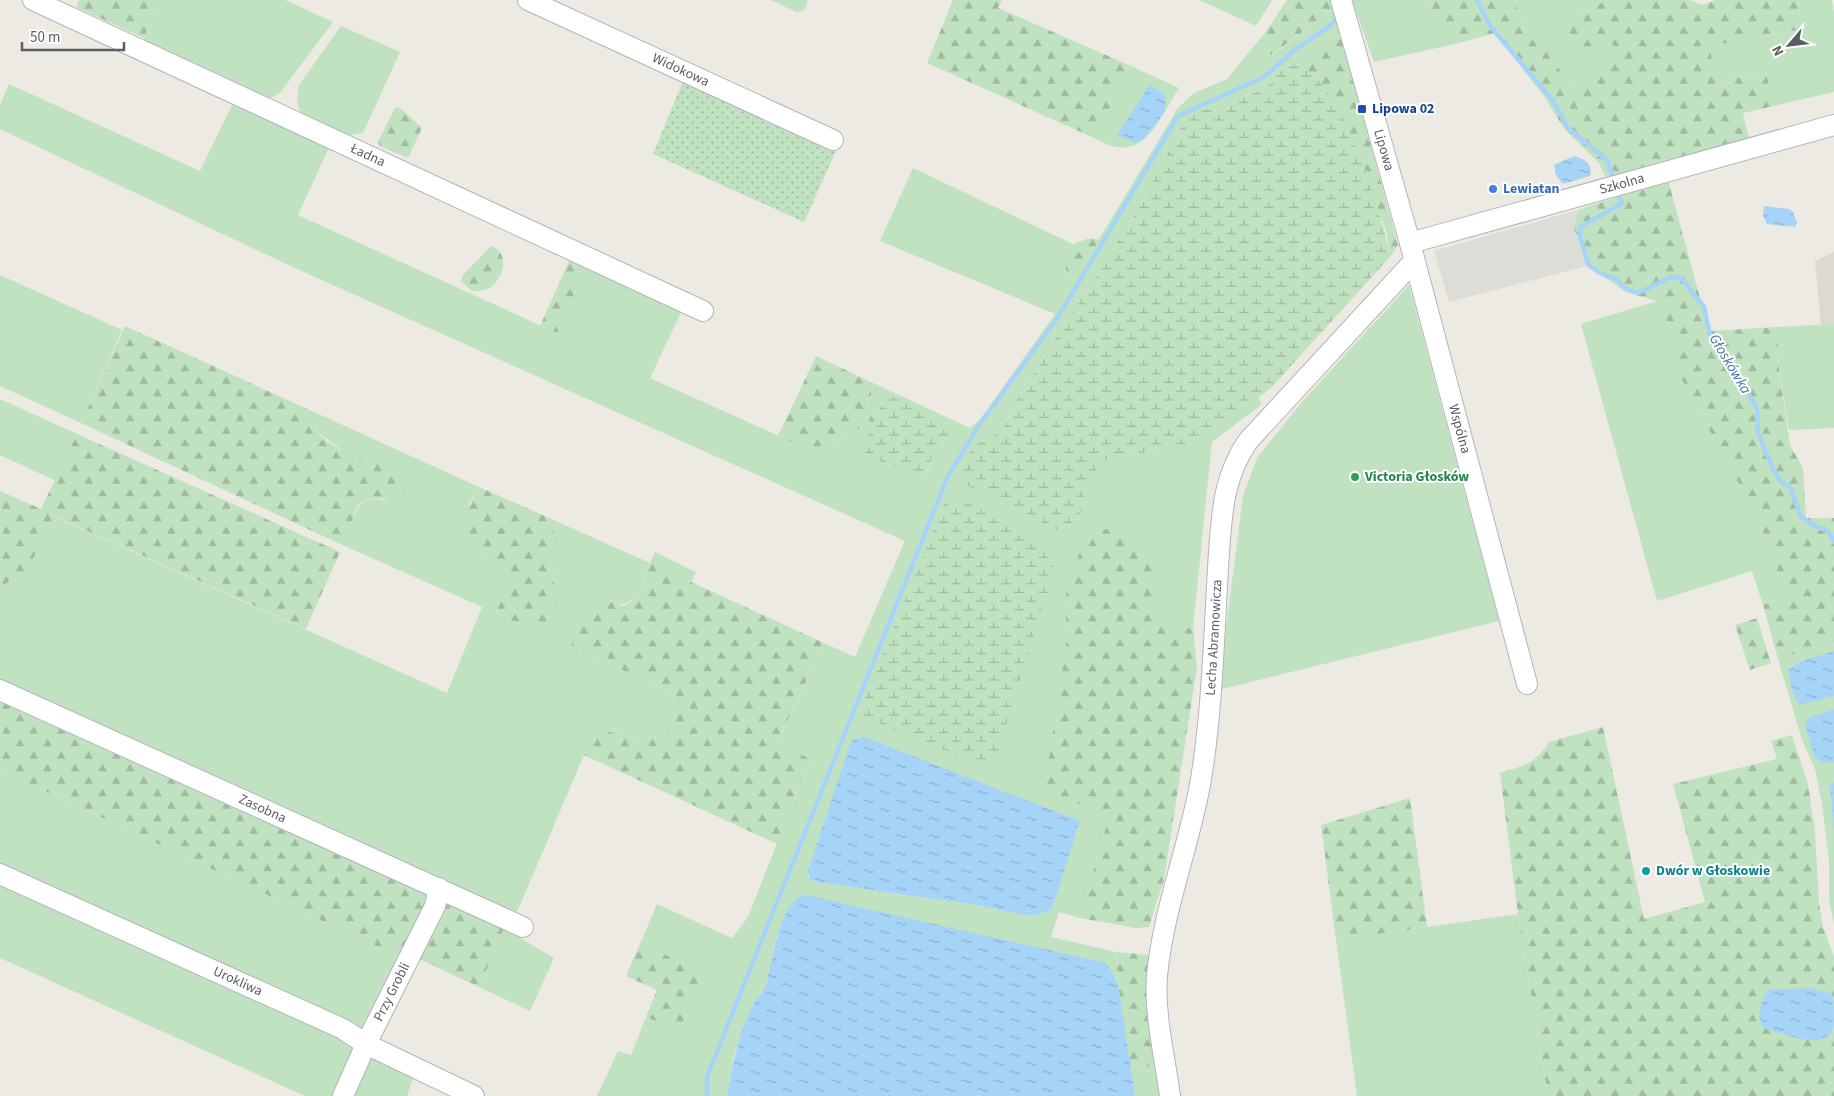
<svg xmlns="http://www.w3.org/2000/svg" width="1834" height="1096" viewBox="0 0 1834 1096" font-family="'Source Sans 3',sans-serif">
	<style>
		.industrial { fill: #dedcd7 }
		.education { fill: #dcd9d1 }
		.green { fill: #c0e2c1; fill-rule: evenodd }
		.forest { fill: url(#forest-firs) }
		.wetland { fill: url(#wetland-marsh) }
		.garden { fill: url(#garden-dots) }
		.water { fill: url(#water-ripples) }
		.lines { fill: none; stroke-linecap: round; stroke-linejoin: round }
		.stream { stroke: #a6d4f8; stroke-width: 4.5 }
		.minor-casing { stroke: #b3b5b9; stroke-width: 22 }
		.minor { stroke: #fff; stroke-width: 20 }
		.transit-dot { fill: #1a4fb4; stroke: #fff; stroke-width: 2 }
		.shop-dot { fill: #3f7fe0; stroke: #fff; stroke-width: 2 }
		.leisure-dot { fill: #2e9e5b; stroke: #fff; stroke-width: 2 }
		.culture-dot { fill: #0f9aa8; stroke: #fff; stroke-width: 2 }
		.labels { text-anchor: middle; dominant-baseline: central; stroke-width: 4; stroke-linejoin: round; paint-order: stroke }
		.street-label { font-size: 14px; fill: #5b5e62; stroke: #fff }
		.transit-label { font-size: 14px; font-weight: bold; fill: #164399; stroke: #fff; text-anchor: start }
		.shop-label { font-size: 14px; font-weight: bold; fill: #366cbe; stroke: #fff; text-anchor: start }
		.leisure-label { font-size: 14px; font-weight: bold; fill: #27864d; stroke: #fff; text-anchor: start }
		.culture-label { font-size: 14px; font-weight: bold; fill: #0d838f; stroke: #fff; text-anchor: start }
		.water-label { font-size: 15px; font-style: italic; fill: #4575a9; stroke: #fff }
	</style>
	<defs>
		<pattern id="forest-firs" width="22" height="20" patternUnits="userSpaceOnUse" patternTransform="scale(1.25)"><rect width="22" height="20" fill="#c0e2c1"/><path d="M5 1l3.5 6h-7zM16 11l3.5 6h-7z" fill="#9fbaa0"/></pattern>
		<pattern id="wetland-marsh" width="20" height="14" patternUnits="userSpaceOnUse" patternTransform="scale(1.25)"><rect width="20" height="14" fill="#c0e2c1"/><path d="M1 5h8M5 5V1M11 12h8M15 12V8" fill="none" stroke="#9fbaa0"/></pattern>
		<pattern id="garden-dots" width="8" height="8" patternUnits="userSpaceOnUse" patternTransform="scale(1.25)"><rect width="8" height="8" fill="#c0e2c1"/><path d="M2 2h.1M6 6h.1" fill="none" stroke="#9fbaa0" stroke-width="1.8" stroke-linecap="round"/></pattern>
		<pattern id="water-ripples" width="26" height="14" patternUnits="userSpaceOnUse" patternTransform="scale(1.25)"><rect width="26" height="14" fill="#a6d4f8"/><path d="M2 4q2-2 4 0t4 0M15 11q2-2 4 0t4 0" fill="none" stroke="#8aafcc"/></pattern>
	</defs>
	<rect width="100%" height="100%" fill="#eceae2"/>
	<polygon class="industrial" points="1578,210 1574,228 1587,266 1449,302 1434,251"/>
	<polygon class="education" points="1834,252 1834,324 1821,325 1815,261"/>
	<g class="green">
		<polygon points="161,0 285,0 333,22 280,93 271,98 259,99 142,43"/>
		<polygon points="771,0 808,0 804,11 796,12"/>
		<polygon points="1199,0 1272,0 1256,26"/>
		<polygon points="1352,0 1425,0 1444,21 1459,43 1374,62"/>
		<polygon points="1515,0 1608,0 1573,15 1579,54 1611,44 1622,51 1623,59 1605,62 1594,79 1572,88 1516,7"/>
		<polygon points="1798,0 1832,0 1834,13 1834,92 1774,106 1766,72 1716,82 1709,46 1802,29"/>
		<path d="M1333,10L1339,30L1296,64L1284,67L1265,89L1241,97L1181,128L1136,213L1022,391L1002,431L977,444L966,485L1057,530H1067L1081,513L1087,486L1102,461L1195,442L1259,396L1261,405L1212,442L1193,628L1180,627L1155,611L1156,581L1065,598L1067,640L1109,816L1080,918L1059,912L1051,937L1116,952L1118,985L1112,972L795,900L776,938L765,986L753,1006L734,1054L727,1096H597L618,1051L631,1055L646,1017L680,1031L704,972L640,944L657,904L732,938L748,917L810,760L777,744L824,643L855,657L905,541L297,269L0,129V105L9,84L200,171L235,99L331,143L298,215L557,333L588,264L683,308L650,378L826,457L844,434L861,428L871,433L862,446L867,455L921,479L927,472L935,451L946,439L881,404L875,421L868,411L873,383L970,428L981,418L1055,314L880,241L913,168L1073,244C1065,260 1062,269 1072,284L1178,108L1194,93L1227,79L1264,34L1272,55ZM851,742L1038,915H1023L976,905L816,882L808,876Z"/>
		<path d="M341,26L400,52L363,133L351,135L342,139C317,126 290,120 299,85Z"/>
		<path d="M1131,66L1179,88C1165,109 1148,154 1116,147C1109,146 1101,141 1094,138Z"/>
		<polygon points="0,275 122,330 81,423 0,386"/>
		<polygon points="1409,285 1499,621 1218,690 1243,496 1257,458 1302,402"/>
		<polygon points="1657,301 1668,324 1679,337 1679,374 1755,514 1787,595 1763,605 1752,571 1657,601 1581,324"/>
		<polygon points="1834,324 1834,428 1789,430 1779,370 1777,327"/>
		<polygon points="0,399 77,434 56,481 0,455"/>
		<path d="M312,411L479,487L469,503L480,556L502,572L509,582L496,613L541,633L552,609L555,591L550,551L556,521L650,563L655,552L696,572L691,583L650,563C641,585 638,612 609,602C585,615 574,618 572,647L671,692L677,710L671,736L641,739L600,730L584,755L517,912L511,913L0,682V587L26,573L53,516L447,693L482,607L338,543C342,536 348,530 351,523C361,502 360,497 386,500L341,449L318,433L312,422Z"/>
		<polygon points="1834,642 1834,925 1829,900 1829,860 1822,804 1815,769 1802,740 1778,659"/>
		<polygon points="0,770 402,958 367,1030 360,1033 0,867"/>
		<polygon points="0,880 357,1041 337,1096 305,1096 0,958"/>
		<polygon points="1518,914 1548,1096 1357,1096 1336,940"/>
		<polygon points="504,928 554,958 530,1011 479,987"/>
		<polygon points="373,1056 414,1076 407,1096 349,1096 368,1058"/>
		<polygon points="1130,1066 1156,1067 1160,1096 1135,1096"/>
	</g>
	<g class="forest">
		<polygon points="79,0 161,0 144,38 76,7"/>
		<polygon points="953,0 1002,0 998,8 1131,66 1094,138 927,63"/>
		<polygon points="1287,0 1331,0 1333,10 1271,55 1264,34"/>
		<polygon points="1425,0 1515,0 1516,7 1572,88 1594,79 1595,71 1605,62 1623,59 1621,51 1611,44 1579,54 1572,49 1567,40 1573,15 1608,0 1689,0 1703,5 1715,0 1798,0 1802,29 1709,46 1717,82 1766,72 1774,106 1743,113 1749,139 1657,162 1606,178 1599,163 1565,130 1543,95 1495,33 1459,43 1444,21"/>
		<polygon points="1339,30 1398,245 1390,257 1386,230 1356,152 1316,77 1296,64"/>
		<polygon points="399,107 422,128 409,156 406,157 380,146 378,142 395,108"/>
		<polygon points="1668,180 1709,331 1777,327 1779,370 1790,445 1803,468 1806,518 1834,518 1834,642 1778,659 1763,605 1787,595 1755,514 1679,374 1679,337 1668,324 1657,301 1628,293 1587,266 1574,228 1578,210"/>
		<path d="M1090,238L1099,240L1072,284C1063,269 1064,260 1073,244Z"/>
		<path d="M491,246C509,252 505,275 492,286C486,291 479,291 472,291L461,281L463,275Z"/>
		<polygon points="571,257 588,264 557,333 540,326"/>
		<path d="M125,326L312,411C312,419 312,426 318,433C331,450 383,466 404,474C416,508 375,493 362,502C354,508 355,516 351,523C348,530 342,537 338,543L81,423Z"/>
		<polygon points="816,356 873,383 868,411 875,421 871,433 861,428 844,434 826,457 778,436"/>
		<polygon points="77,434 340,552 306,629 54,516 26,573 0,587 0,491 41,509"/>
		<path d="M479,487L556,521L550,551L555,591L552,609L541,633L496,613L509,582C501,570 491,565 481,556C457,536 465,509 479,487Z"/>
		<polygon points="1112,528 1146,550 1156,581 1156,611 1180,627 1193,628 1197,667 1164,879 1149,927 1137,928 1080,918 1109,816 1044,790 1067,640 1065,598 1086,533"/>
		<path d="M650,563L824,643L777,743L810,759L777,844L584,755L600,730L640,739L671,736L677,710L671,692L572,647C572,642 572,637 573,632C577,618 595,600 609,602C617,603 621,608 628,604C641,596 645,576 650,563Z"/>
		<polygon points="1757,618 1771,663 1750,670 1735,625"/>
		<polygon points="0,702 430,896 402,958 0,770"/>
		<path d="M1603,727L1644,919L1705,902L1673,784L1777,759L1771,741L1792,735L1808,784L1815,832L1819,903L1823,927L1834,957V1096H1548L1518,914L1500,773C1523,766 1536,764 1549,742Z"/>
		<polygon points="1410,798 1427,927 1336,940 1321,825"/>
		<polygon points="451,902 504,928 479,987 417,958 444,908"/>
		<polygon points="640,944 705,972 680,1031 646,1017 657,990 626,976"/>
		<polygon points="1116,952 1149,955 1156,1067 1130,1066 1118,985"/>
	</g>
	<g class="wetland">
		<path d="M1296,64C1302,68 1310,72 1315,77C1346,106 1384,215 1390,257L1271,388L1223,424L1195,442L1102,461L1087,486L1081,513L1067,530H1057L966,485L962,477L965,458L977,444L1002,431L1022,391L1136,213L1181,128L1195,113L1265,89L1284,67Z"/>
		<path d="M888,394L943,420L951,429C947,438 941,443 936,451C929,461 929,471 921,479L867,455L862,446C873,429 877,410 888,394Z"/>
		<polygon points="956,497 1044,542 1054,558 1054,572 997,754 989,768 858,715 946,499"/>
	</g>
	<polygon class="garden" points="683,81 836,151 804,222 653,154"/>
	<g class="water">
		<polygon points="1150,84 1165,95 1165,111 1144,139 1135,143 1117,135"/>
		<path d="M1574,156C1584,159 1594,164 1590,176L1563,184L1556,175L1554,165Z"/>
		<polygon points="1764,206 1789,209 1793,212 1797,223 1795,227 1767,224 1763,216"/>
		<polygon points="1834,651 1834,696 1799,705 1792,691 1788,670 1799,662"/>
		<polygon points="1834,709 1834,762 1821,763 1815,757 1805,726 1808,718"/>
		<polygon points="864,737 1080,821 1052,909 1037,915 1023,915 976,905 816,882 810,879 808,871 851,741"/>
		<polygon points="1834,781 1834,834 1830,787"/>
		<path d="M801,896H811L1106,963L1112,972L1118,985L1135,1096H727C732,1065 738,1036 752,1007C756,999 763,992 766,984C772,961 779,907 801,896Z"/>
		<path d="M1810,988L1832,994C1834,1003 1834,1012 1834,1021C1834,1056 1783,1033 1763,1028C1756,1013 1760,1004 1768,990Z"/>
	</g>
	<g class="lines">
		<g class="stream">
			<polyline points="1477,0 1491,27 1554,102 1568,128 1607,160 1614,180"/>
			<polyline points="1617,190 1622,203 1581,227 1580,236 1588,264 1598,272 1618,280 1624,288 1638,293 1671,277 1681,278 1704,307 1710,335 1743,384 1757,409 1758,433 1773,469 1781,482 1790,487 1801,517 1815,526 1828,531 1834,542"/>
			<polyline points="707,1096 707,1077 948,476 980,424 1058,317 1178,116 1264,77 1296,49 1331,25 1339,15"/>
		</g>
		<defs>
			<g id="minor">
				<path id="s1" d="M33,0L703,311"/>
				<path id="s2" d="M528,0L833,140"/>
				<path id="s3" d="M1341,0L1410,243L1527,684"/>
				<path id="s4" d="M1410,243L1834,125"/>
				<path id="s5" d="M0,690L523,927"/>
				<path id="s6" d="M0,874L343,1029L366,1044L474,1096"/>
				<path id="s7" d="M343,1096L366,1044L435,906L439,888"/>
				<path id="s8" d="M1170,1096C1165,1057 1154,1015 1157,976C1163,911 1188,849 1200,785C1213,709 1214,629 1219,552C1222,510 1224,476 1248,441L1414,261"/>
			</g>
		</defs>
		<use href="#minor" class="minor-casing"/>
		<use href="#minor" class="minor"/>
	</g>
	<rect class="transit-dot" x="1357" y="104" width="10" height="10" rx="2.5"/>
	<circle class="shop-dot" cx="1493" cy="189" r="5"/>
	<circle class="leisure-dot" cx="1355" cy="477" r="5"/>
	<circle class="culture-dot" cx="1646" cy="871" r="5"/>
	<g class="labels">
		<g class="street-label">
			<text stroke="none"><textPath href="#s2" startOffset="168">Widokowa</textPath></text>
			<text stroke="none"><textPath href="#s3" startOffset="156">Lipowa</textPath></text>
			<text stroke="none"><textPath href="#s1" startOffset="369">Ładna</textPath></text>
			<text stroke="none"><textPath href="#s4" startOffset="220">Szkolna</textPath></text>
			<text stroke="none"><textPath href="#s3" startOffset="445">Wspólna</textPath></text>
			<text stroke="none"><textPath href="#s8" startOffset="465">Lecha Abramowicza</textPath></text>
			<text stroke="none"><textPath href="#s5" startOffset="288">Zasobna</textPath></text>
			<text stroke="none"><textPath href="#s6" startOffset="261">Urokliwa</textPath></text>
			<text stroke="none"><textPath href="#s7" startOffset="115">Przy Grobli</textPath></text>
		</g>
		<g class="transit-label">
			<text x="1372" y="109">Lipowa 02</text>
		</g>
		<g class="shop-label">
			<text x="1503" y="189">Lewiatan</text>
		</g>
		<g class="leisure-label">
			<text x="1365" y="477">Victoria Głosków</text>
		</g>
		<g class="culture-label">
			<text x="1656" y="871">Dwór w Głoskowie</text>
		</g>
		<g class="water-label">
			<text transform="translate(1730 364) rotate(59)">Głoskówka</text>
		</g>
	</g>
	<g transform="translate(1789 45) rotate(242)" stroke="#ffffff" stroke-width="4" paint-order="stroke">
	<path d="M0-4L9 19L0 12L-9 19Z" fill="#5b5e62"/>
	<text y="-8" font-size="14" font-weight="bold" text-anchor="middle" fill="#5b5e62">N</text>
	</g>
	<path d="M22 42v8h102v-8" fill="none" stroke="#5b5e62" stroke-width="2.5"/>
	<text x="30" y="42" font-size="15" fill="#5b5e62" stroke="#ffffff" stroke-width="4" paint-order="stroke">50 m</text>
</svg>
